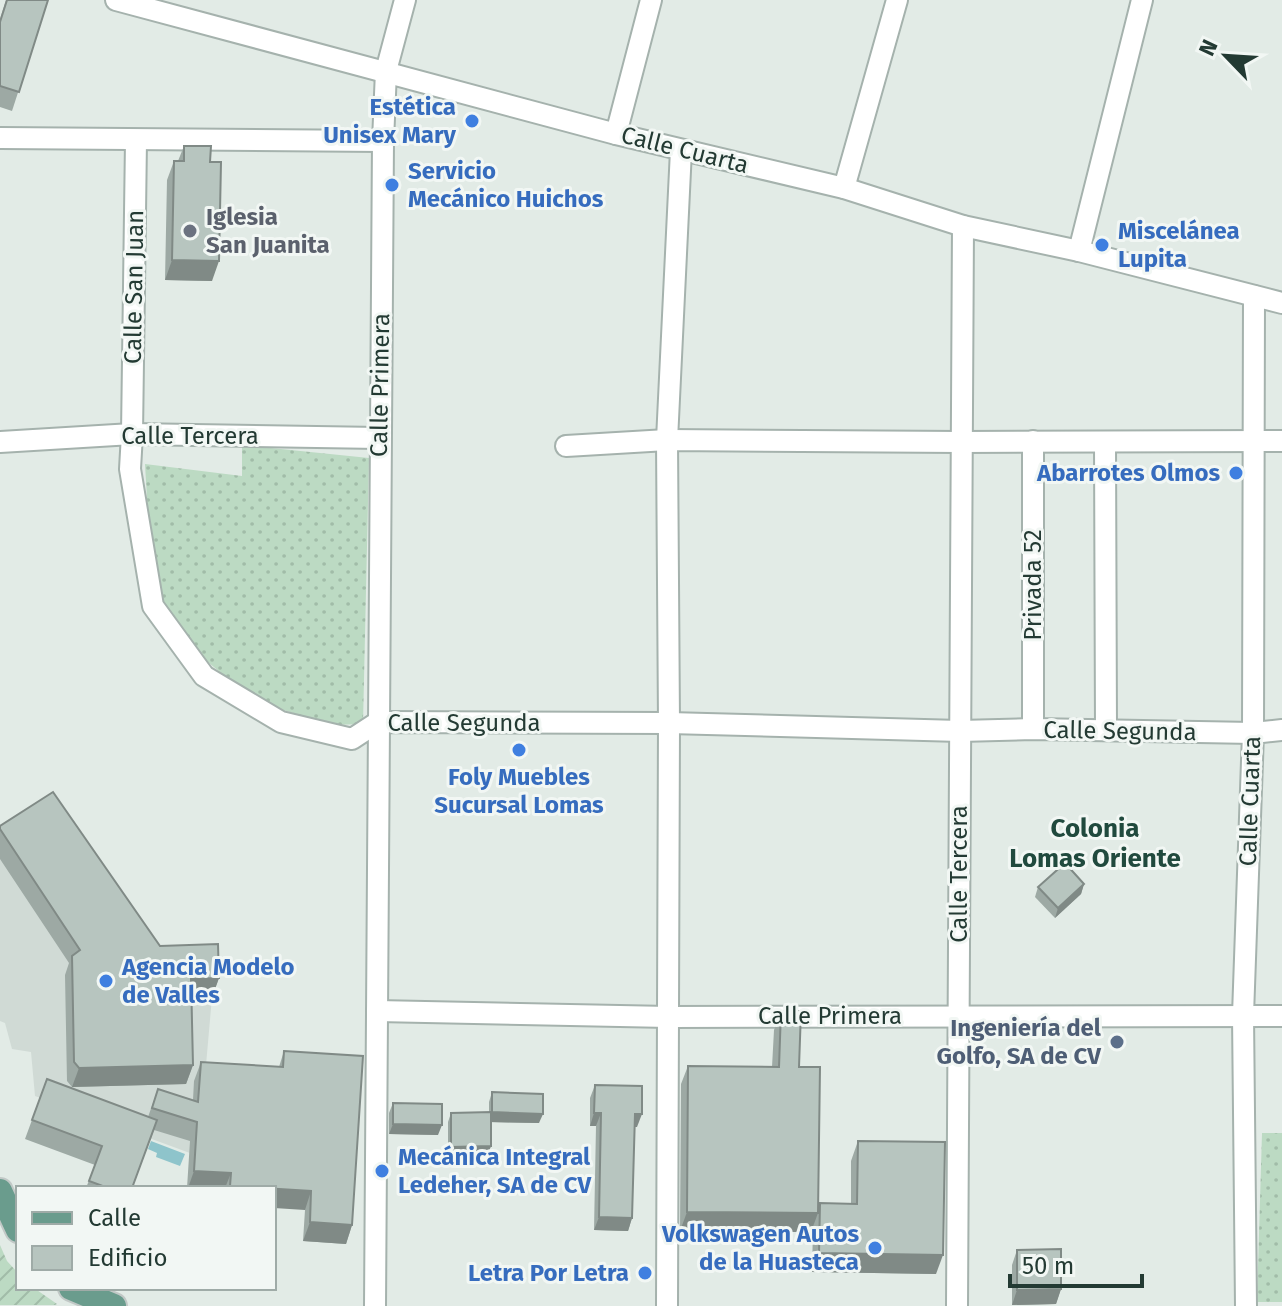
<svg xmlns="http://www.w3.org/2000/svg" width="1282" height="1306" viewBox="0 0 1282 1306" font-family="'Fira Sans',sans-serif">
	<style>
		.built { fill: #d0dad5 }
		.grass { fill: url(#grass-dots) }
		.garden { fill: url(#garden-furrows) }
		.water { fill: #8ec4cb }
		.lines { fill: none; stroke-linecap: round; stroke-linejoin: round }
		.minor-casing { stroke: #a5b2ad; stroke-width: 24 }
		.primary-casing { stroke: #c1c8c6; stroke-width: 28 }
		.minor { stroke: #fff; stroke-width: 20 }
		.primary { stroke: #6a9c8d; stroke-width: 24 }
		.wall { fill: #9da9a4 }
		.shaded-wall { fill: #808a86 }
		.building { fill: #b7c5bf; stroke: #808a86; stroke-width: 2 }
		.shop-dot { fill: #3f7fe0; stroke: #f2f7f4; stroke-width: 3 }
		.worship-dot { fill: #6b7280; stroke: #f2f7f4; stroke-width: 3 }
		.service-dot { fill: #5c6f8a; stroke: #f2f7f4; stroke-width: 3 }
		.labels { text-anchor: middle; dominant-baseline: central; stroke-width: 6; stroke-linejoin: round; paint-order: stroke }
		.shop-label { font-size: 24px; font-weight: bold; fill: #366cbe; stroke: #f2f7f4; text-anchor: end }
		.street-label { font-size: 24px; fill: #233a33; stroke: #f2f7f4 }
		.worship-label { font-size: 24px; font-weight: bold; fill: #5b616d; stroke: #f2f7f4; text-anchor: start }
		.service-label { font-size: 24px; font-weight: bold; fill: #4e5e75; stroke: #f2f7f4; text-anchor: end }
		.neighbourhood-label { font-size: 26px; font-weight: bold; fill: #214a3e; stroke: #f2f7f4 }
	</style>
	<defs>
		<pattern id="grass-dots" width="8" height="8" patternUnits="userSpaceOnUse" patternTransform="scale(2)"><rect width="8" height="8" fill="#bcdac3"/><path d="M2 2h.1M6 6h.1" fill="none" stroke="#a1bca8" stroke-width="1.8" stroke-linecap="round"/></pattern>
		<pattern id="garden-furrows" width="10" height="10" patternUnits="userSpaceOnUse" patternTransform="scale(2)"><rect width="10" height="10" fill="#bcdac3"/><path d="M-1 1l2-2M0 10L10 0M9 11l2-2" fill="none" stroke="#a1bca8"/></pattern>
	</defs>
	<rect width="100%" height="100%" fill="#e2ebe6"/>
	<polygon class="built" points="0,841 153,965 211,963 212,997 198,1156 35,1096 31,1052 12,1049 5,1023 0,1021"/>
	<g class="grass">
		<polygon points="242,445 369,458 363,724 332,725 274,707 227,678 190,647 161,601 150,550 145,464 242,476"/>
		<polygon points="1262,1133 1282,1133 1282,1302 1257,1302"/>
	</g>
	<polygon class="garden" points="0,1245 7,1261 18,1273 18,1288 34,1288 57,1304 55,1305 0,1305"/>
	<polygon class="water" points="151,1141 185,1154 180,1166 156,1157 157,1153 148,1149"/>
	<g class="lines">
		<defs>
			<g id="minor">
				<polyline points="116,0 616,134 844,188 963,226 1079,251 1282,303"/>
				<polyline points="616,134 651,0"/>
				<polyline points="0,138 383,141"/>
				<polyline points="136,140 132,434 130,469 153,606 204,676 281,722 352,739 378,722 669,723 960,731 1033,729 1253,733 1282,730"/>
				<polyline points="844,188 897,0"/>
				<polyline points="1079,251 1142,0"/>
				<polyline points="0,442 132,434 379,438"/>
				<polyline points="1105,442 1106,730"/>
				<polyline points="566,446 667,440 961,442 1282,441"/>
				<polyline points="1033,729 1033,441"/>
				<polyline points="377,1011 669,1017 1282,1016"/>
				<polyline points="375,1306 383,141 386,71 405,0"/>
				<polyline points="667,1306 669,723 667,440 681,150"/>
				<polyline points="957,1306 963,226"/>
				<polyline points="1246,1306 1243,1015 1253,733 1254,296"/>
			</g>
			<g id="primary">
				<polyline points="0,1191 18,1230"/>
				<polyline points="71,1288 114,1306"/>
			</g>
		</defs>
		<use href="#minor" class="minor-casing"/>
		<use href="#primary" class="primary-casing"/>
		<use href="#minor" class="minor"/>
		<use href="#primary" class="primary"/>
	</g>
	<g class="wall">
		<polygon points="6,0 48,0 12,111 0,107 0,19"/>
		<polygon points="184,146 210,162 212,281 165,280 167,180 174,161 178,161"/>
		<polygon points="0,826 160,946 219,978 212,997 192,998 193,1065 186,1084 72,1087 67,1081 65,975 69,963 0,859"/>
		<polygon points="1084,884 1081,894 1055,918 1035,897 1038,887"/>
		<polygon points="781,1011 799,1067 818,1209 820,1203 851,1204 851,1161 858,1141 936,1274 812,1272 813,1227 811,1232 680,1231 681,1084 688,1066 772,1067 774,1030"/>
		<polygon points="284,1051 352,1225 346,1244 303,1241 305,1210 274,1188 187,1188 190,1141 154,1130 132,1188 86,1188 95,1165 25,1139 47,1079 148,1117 158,1089 193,1100 194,1081 201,1062 279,1067"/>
		<polygon points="595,1085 637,1127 634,1127 632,1218 628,1231 594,1230 596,1126 590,1126 590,1098"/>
		<polygon points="492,1092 539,1123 491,1122 491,1146 487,1156 448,1156 448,1122 451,1113 489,1112 489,1102"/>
		<polygon points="393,1103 438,1135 389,1134 389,1113"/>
		<polygon points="1017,1250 1061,1289 1056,1304 1012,1305 1012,1265"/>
	</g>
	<g class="shaded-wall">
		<polygon points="172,260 219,261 212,281 165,280"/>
		<polygon points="1084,884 1081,894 1055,918 1058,908"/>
		<polygon points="219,978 212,997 184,998 191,979"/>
		<polygon points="193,1065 186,1084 72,1087 79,1068"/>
		<polygon points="492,1112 543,1114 539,1123 488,1122"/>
		<polygon points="594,1113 601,1113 596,1126 590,1126"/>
		<polygon points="635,1114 642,1114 637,1127 630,1127"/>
		<polygon points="393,1124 442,1125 438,1135 389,1134"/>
		<polygon points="491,1146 487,1156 448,1156 451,1147"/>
		<polygon points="194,1171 231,1173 225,1188 188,1188"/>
		<polygon points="274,1188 311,1191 305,1210 274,1208"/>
		<polygon points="687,1212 818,1213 811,1232 680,1231"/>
		<polygon points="599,1217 632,1218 628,1231 594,1230"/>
		<polygon points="310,1222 352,1225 346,1244 303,1241"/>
		<polygon points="819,1253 943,1255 936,1274 812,1272"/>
		<polygon points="1061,1289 1056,1304 1012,1305 1017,1290"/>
	</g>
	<g class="building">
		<polygon points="7,0 48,0 19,92 0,86 0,22"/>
		<polygon points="184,146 211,146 210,162 221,162 219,261 172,260 174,161 184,161"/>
		<polygon points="53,792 160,946 218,944 219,978 191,979 193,1065 79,1068 74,1062 72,956 80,950 0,829 0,826"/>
		<polygon points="1065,863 1084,884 1058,908 1038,887"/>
		<polygon points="781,1011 801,1011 799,1067 820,1067 818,1213 687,1212 688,1066 779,1067"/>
		<polygon points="284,1051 363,1056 352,1225 310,1222 311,1191 230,1186 231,1173 194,1171 197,1122 152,1108 158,1089 198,1102 201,1062 283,1067"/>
		<polygon points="47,1079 157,1120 132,1188 108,1188 89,1181 102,1146 32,1120"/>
		<polygon points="595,1085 642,1086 642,1114 635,1114 632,1218 599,1217 601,1113 594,1113"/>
		<polygon points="492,1092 543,1094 543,1114 492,1112"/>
		<polygon points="393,1103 442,1104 442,1125 393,1124"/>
		<polygon points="491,1112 491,1146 451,1147 451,1113"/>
		<polygon points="858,1141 945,1142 943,1255 819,1253 820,1203 857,1204"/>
		<polygon points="1061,1249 1061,1289 1017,1290 1017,1250"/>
	</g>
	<g class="shop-dot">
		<circle cx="472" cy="121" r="8"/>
		<circle cx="392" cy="185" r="8"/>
		<circle cx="1102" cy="245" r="8"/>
		<circle cx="1236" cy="473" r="8"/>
		<circle cx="519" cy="750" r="8"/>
		<circle cx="106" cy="981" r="8"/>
		<circle cx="382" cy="1171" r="8"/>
		<circle cx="875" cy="1248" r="8"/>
		<circle cx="645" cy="1273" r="8"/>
	</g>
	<circle class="worship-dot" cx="190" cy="231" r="8"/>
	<circle class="service-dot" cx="1117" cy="1042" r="8"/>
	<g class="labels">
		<g class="shop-label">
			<text x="456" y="107">Estética<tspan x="456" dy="28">Unisex Mary</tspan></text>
			<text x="408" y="171" text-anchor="start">Servicio<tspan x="408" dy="28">Mecánico Huichos</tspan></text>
			<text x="1118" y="231" text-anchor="start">Miscelánea<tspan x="1118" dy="28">Lupita</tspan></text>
			<text x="1220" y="473">Abarrotes Olmos</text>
			<text x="519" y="777" text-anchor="middle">Foly Muebles<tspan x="519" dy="28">Sucursal Lomas</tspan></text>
			<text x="122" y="967" text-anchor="start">Agencia Modelo<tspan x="122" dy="28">de Valles</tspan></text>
			<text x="398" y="1157" text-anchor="start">Mecánica Integral<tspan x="398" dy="28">Ledeher, SA de CV</tspan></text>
			<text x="859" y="1234">Volkswagen Autos<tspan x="859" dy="28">de la Huasteca</tspan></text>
			<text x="629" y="1273">Letra Por Letra</text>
		</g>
		<g class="street-label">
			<text transform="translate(685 150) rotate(14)">Calle Cuarta</text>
			<text transform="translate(134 287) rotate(-89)">Calle San Juan</text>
			<text transform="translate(380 385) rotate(-89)">Calle Primera</text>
			<text x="190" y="436">Calle Tercera</text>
			<text transform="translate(1033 585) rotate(-90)">Privada 52</text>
			<text x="464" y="723">Calle Segunda</text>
			<text transform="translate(1120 731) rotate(1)">Calle Segunda</text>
			<text transform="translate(1250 801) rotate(-88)">Calle Cuarta</text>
			<text transform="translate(959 874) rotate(-90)">Calle Tercera</text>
			<text x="830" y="1016">Calle Primera</text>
		</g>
		<g class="worship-label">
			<text x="206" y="217">Iglesia<tspan x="206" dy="28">San Juanita</tspan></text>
		</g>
		<g class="service-label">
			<text x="1101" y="1028">Ingeniería del<tspan x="1101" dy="28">Golfo, SA de CV</tspan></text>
		</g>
		<g class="neighbourhood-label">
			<text x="1095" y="828">Colonia<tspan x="1095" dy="30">Lomas Oriente</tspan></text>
		</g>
	</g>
	<rect x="16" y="1186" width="260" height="104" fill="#f2f7f4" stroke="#9faba7" stroke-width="2"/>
	<rect x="32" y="1212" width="40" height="12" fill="#6a9c8d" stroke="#9faba7" stroke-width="2"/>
	<text x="88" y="1226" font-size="24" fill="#233a33">Calle</text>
	<rect x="32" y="1246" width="40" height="24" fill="#b7c5bf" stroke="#9faba7" stroke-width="2"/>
	<text x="88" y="1266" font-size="24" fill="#233a33">Edificio</text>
	<g transform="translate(1226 56) rotate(295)" stroke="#f2f7f4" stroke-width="6" paint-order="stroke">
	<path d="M0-6L14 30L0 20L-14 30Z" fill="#233a33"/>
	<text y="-12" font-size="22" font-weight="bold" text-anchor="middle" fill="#233a33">N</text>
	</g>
	<path d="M1010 1274v12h132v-12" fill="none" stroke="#233a33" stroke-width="4"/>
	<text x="1022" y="1274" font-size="24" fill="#233a33" stroke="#f2f7f4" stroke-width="6" paint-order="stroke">50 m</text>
</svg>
